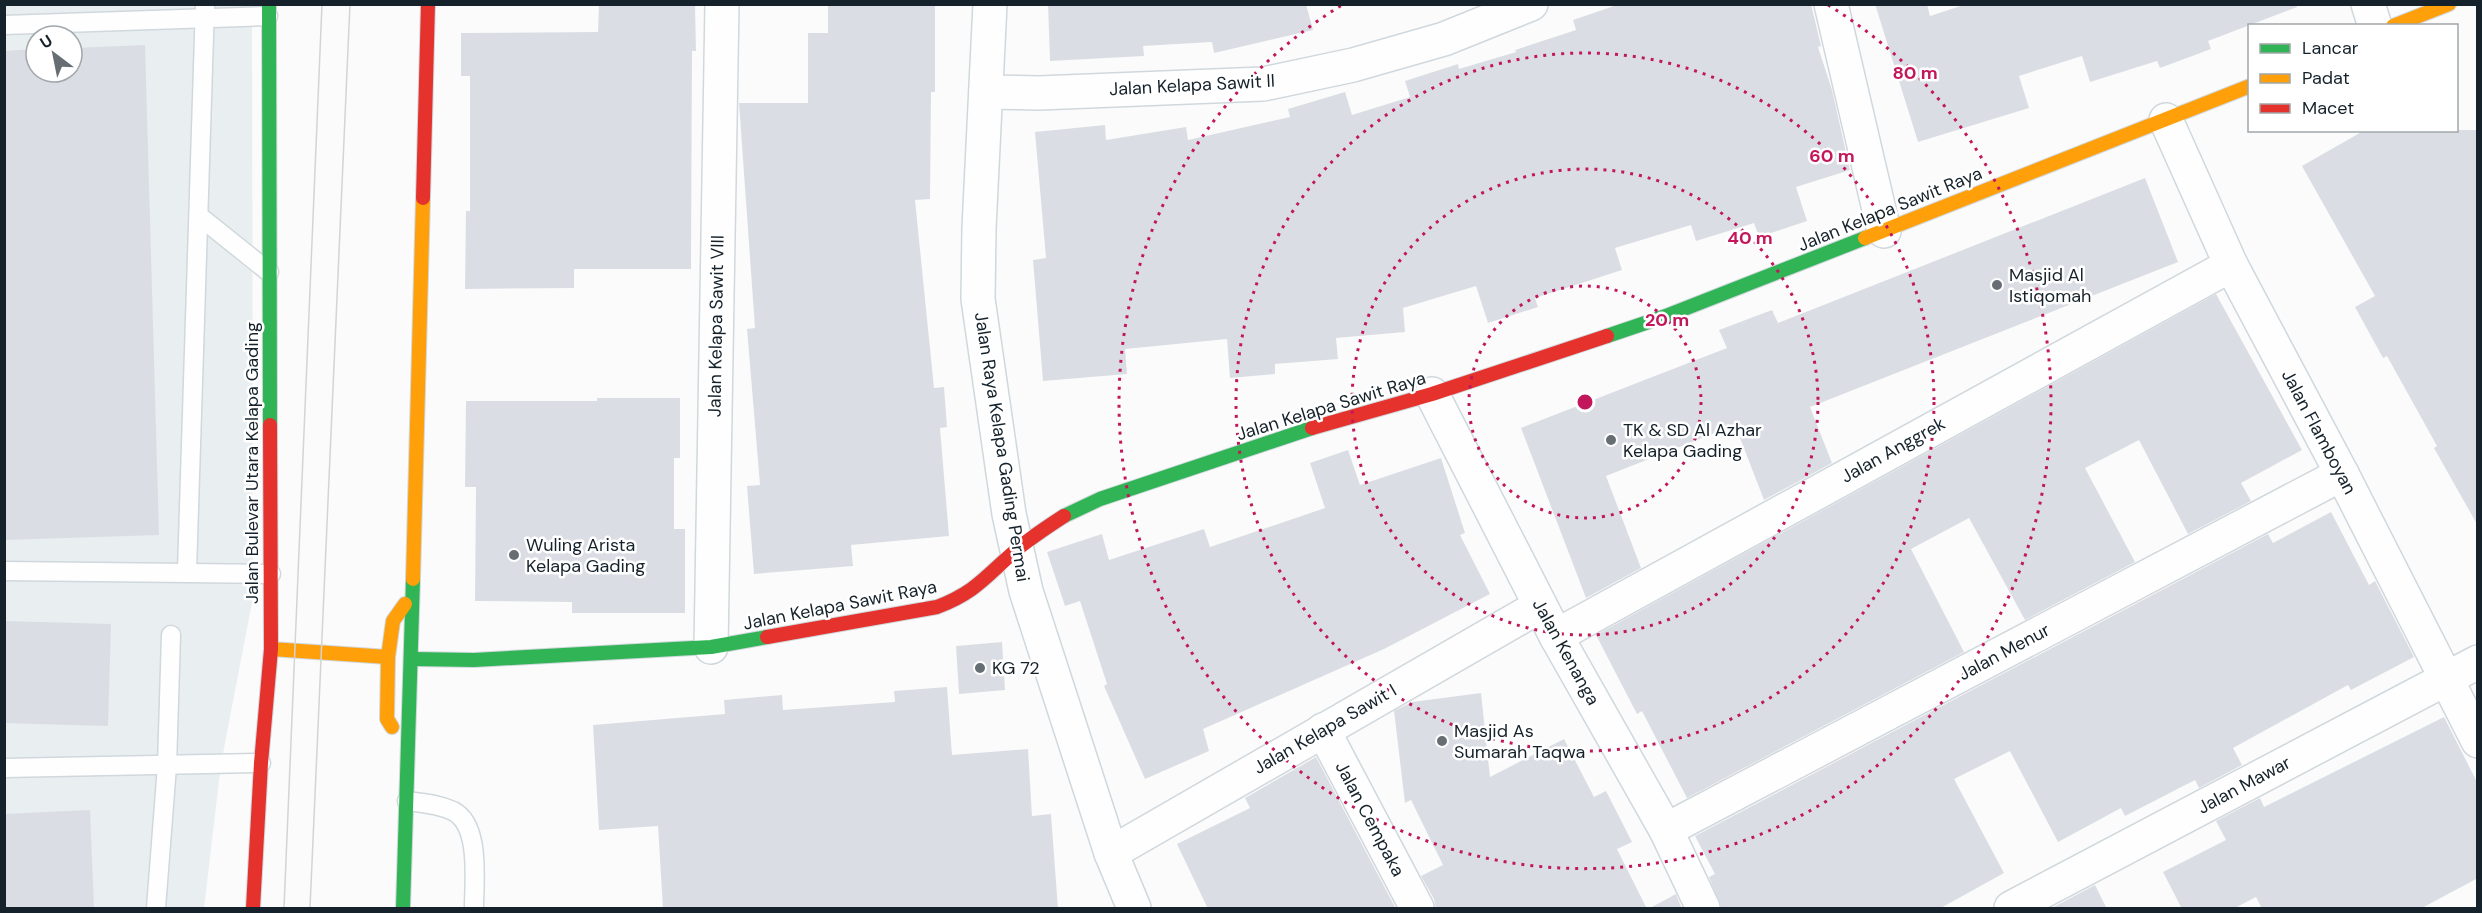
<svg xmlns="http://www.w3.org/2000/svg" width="2482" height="913" viewBox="0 0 2482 913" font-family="'DM Sans',sans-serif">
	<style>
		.built { fill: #e9eef1; fill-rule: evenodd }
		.building { fill: #dadee4 }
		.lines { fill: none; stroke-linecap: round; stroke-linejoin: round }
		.lane-casing { stroke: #d0d8dd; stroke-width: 21 }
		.street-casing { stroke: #d0d8dd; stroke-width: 36 }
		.fast-casing { stroke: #d0d8dd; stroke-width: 16 }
		.slow-casing { stroke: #d0d8dd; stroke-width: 16 }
		.jam-casing { stroke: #d0d8dd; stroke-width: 16 }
		.lane { stroke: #fefefe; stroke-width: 18 }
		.street { stroke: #fefefe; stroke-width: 33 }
		.fast { stroke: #30b455; stroke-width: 14 }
		.slow { stroke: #ff9f0a; stroke-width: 14 }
		.jam { stroke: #e5322d; stroke-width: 14 }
		.tram { stroke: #d3d4d5; stroke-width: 1.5 }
		.ring { fill: none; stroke: #c2185b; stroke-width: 3; stroke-dasharray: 3 6 }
		.poi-dot { fill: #666e74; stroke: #fff; stroke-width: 2 }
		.labels { text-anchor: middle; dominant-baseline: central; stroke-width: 5; stroke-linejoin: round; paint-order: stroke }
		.street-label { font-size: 18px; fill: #15222b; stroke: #fff }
		.poi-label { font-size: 18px; fill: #15222b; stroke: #fff; text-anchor: start }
		.centre { fill: #c2185b; stroke: #fff; stroke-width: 3 }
		.ring-label { font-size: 18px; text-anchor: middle; font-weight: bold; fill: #c2185b; stroke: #fff; stroke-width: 5; stroke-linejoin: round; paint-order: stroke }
	</style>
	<rect width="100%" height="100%" fill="#fbfbfb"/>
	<path class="built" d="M5,5H252L253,597L221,764L204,908H5ZM36,36H72V72H36Z"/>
	<g class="building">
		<polygon points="599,4 695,4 696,51 692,51 691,269 574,269 574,288 465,289 466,211 470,211 470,76 461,76 461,33 598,32"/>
		<polygon points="828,4 935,4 935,92 931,92 930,199 915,200 934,388 944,387 947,427 940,428 949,536 851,545 853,566 754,574 747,486 760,485 747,329 755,328 739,103 808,103 808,33 828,33"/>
		<polygon points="1048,4 1306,4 1313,30 1214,53 1212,42 1143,46 1144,56 1050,61"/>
		<polygon points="1620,4 1811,4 1821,46 1818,47 1832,90 1850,170 1796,187 1807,221 1759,237 1754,223 1696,241 1691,225 1615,248 1622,270 1535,298 1538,307 1488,323 1476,286 1403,308 1405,332 1336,338 1338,359 1275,364 1275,374 1230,378 1227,339 1125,349 1127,374 1043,381 1033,260 1046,258 1035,132 1105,125 1106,140 1186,127 1188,140 1290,117 1288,109 1345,92 1352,115 1410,97 1405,81 1458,64 1459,69 1516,52 1515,50 1576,30 1573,20"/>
		<polygon points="1875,4 1927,4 1930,16 1967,4 2296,4 2297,7 2208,41 2211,49 2160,68 2157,61 2090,82 2082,56 2019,76 2029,108 1918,142"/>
		<polygon points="145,45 159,535 4,540 4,51 36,49 36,72 72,72 72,48"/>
		<polygon points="2365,130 2478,130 2478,526 2434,448 2437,446 2387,356 2383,358 2355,307 2375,296 2302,166"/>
		<polygon points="2145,178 2178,262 1810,407 1832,463 1764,500 1735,425 1606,476 1641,568 1586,598 1521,428 1727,348 1719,330 1772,310 1778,323"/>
		<polygon points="2216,294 2302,450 2241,483 2251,501 2188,534 2139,440 2085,468 2135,562 2025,620 1969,518 1911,549 1964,652 1687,798 1642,711 1637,714 1596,635"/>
		<polygon points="597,398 680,398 680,458 674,458 674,529 685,529 685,613 572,613 572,602 475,601 476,487 465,487 466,401 597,401"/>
		<polygon points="1348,450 1360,485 1441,458 1465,533 1460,535 1490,594 1384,649 1203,729 1209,751 1145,779 1104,686 1107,684 1080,601 1065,606 1047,552 1102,534 1109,560 1204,529 1210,547 1325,508 1310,463"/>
		<polygon points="2331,512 2369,585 2375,581 2414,657 2351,690 2348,685 2233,748 2242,765 2199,788 2195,780 2125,816 2121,808 2058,842 2010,751 1954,779 2004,873 1939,909 1722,909 1709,877 1715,874 1695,836 2268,534 2273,543"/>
		<polygon points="4,621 111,624 108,726 4,723"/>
		<polygon points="1002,642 1005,690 959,694 956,646"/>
		<polygon points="947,687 952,755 1028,749 1032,816 1051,814 1058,909 663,909 658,826 599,830 593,725 725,714 724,700 782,695 783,710 895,702 894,691"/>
		<polygon points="1481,693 1490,777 1564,739 1594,797 1606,791 1632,842 1617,849 1647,909 1436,909 1434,899 1421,876 1443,865 1411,800 1405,803 1394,711 1412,702"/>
		<polygon points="2444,717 2478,784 2478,878 2420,909 2262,909 2256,897 2233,909 2182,909 2163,872 2226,840 2216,821 2260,798 2264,807"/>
		<polygon points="1316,757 1396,909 1208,909 1177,844 1250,808 1245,798"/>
		<polygon points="90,810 94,909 4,909 4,814"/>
		<polygon points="2095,885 2107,909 2050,909"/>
		<polygon points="1676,894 1682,909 1648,909"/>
	</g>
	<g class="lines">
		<defs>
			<g id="lane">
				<polyline points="4,25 268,16"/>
				<polyline points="199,216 269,272"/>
				<polyline points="4,571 271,574"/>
				<polyline points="187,571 205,4"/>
				<polyline points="4,768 261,763"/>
				<path d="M407,801C422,803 438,804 453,811C481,825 474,882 474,908"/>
				<polyline points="156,908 167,766 171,635"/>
			</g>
			<g id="street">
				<polyline points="990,4 979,228 978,299 1009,514 1026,591 1111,853 1134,908"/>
				<polyline points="1831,4 1884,231"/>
				<polyline points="2368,4 2375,26"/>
				<polyline points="986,92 1039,93 1263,84 1353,65 1444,39 1531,4"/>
				<polyline points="2166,120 2231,265 2342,474 2478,741"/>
				<polyline points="1432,394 1556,636 1666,830 1703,908"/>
				<polyline points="1556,636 2231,265"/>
				<polyline points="711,647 722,4"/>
				<polyline points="1323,730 1417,908"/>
				<polyline points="1666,830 2342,474"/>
				<polyline points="1111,853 1540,606"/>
				<polyline points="2011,908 2478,662"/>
			</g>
			<g id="fast">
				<polyline points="269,4 270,425"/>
				<polyline points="1607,336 1666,316 1865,238"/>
				<polyline points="1064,516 1100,499 1312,428"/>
				<polyline points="412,659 474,660 711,647 767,637"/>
				<polyline points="403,908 413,579"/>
			</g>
			<g id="slow">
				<polyline points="2393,26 2449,4"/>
				<polyline points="1865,238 2250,86"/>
				<polyline points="413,579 423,198"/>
				<polyline points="271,649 388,657"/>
				<polyline points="392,727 387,719 388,657 393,621 405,604"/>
			</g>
			<g id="jam">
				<polyline points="423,198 428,4"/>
				<polyline points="1312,428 1432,394 1607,336"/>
				<path d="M767,637L937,607C976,592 985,577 1015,551C1030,538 1047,527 1064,516"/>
				<polyline points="253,908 261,763 271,649 270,425"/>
			</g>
		</defs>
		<use href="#lane" class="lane-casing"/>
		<use href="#street" class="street-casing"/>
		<use href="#fast" class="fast-casing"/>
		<use href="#slow" class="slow-casing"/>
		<use href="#jam" class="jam-casing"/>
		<use href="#lane" class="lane"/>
		<use href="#street" class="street"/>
		<use href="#fast" class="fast"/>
		<use href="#slow" class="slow"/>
		<use href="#jam" class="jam"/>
		<g class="tram">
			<polyline points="284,908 322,4"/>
			<polyline points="310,908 350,4"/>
		</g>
	</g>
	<g class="ring">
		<circle cx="1585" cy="402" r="116"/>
		<circle cx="1585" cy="402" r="233"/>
		<circle cx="1585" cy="402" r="349"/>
		<path d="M1828 5A466 466 0 1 1 1342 5"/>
	</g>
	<g class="poi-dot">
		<circle cx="1997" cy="285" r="6"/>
		<circle cx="1611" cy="440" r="6"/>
		<circle cx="514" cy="555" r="6"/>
		<circle cx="980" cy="668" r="6"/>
		<circle cx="1442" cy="741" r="6"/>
	</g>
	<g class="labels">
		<g class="street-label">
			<text transform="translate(1192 85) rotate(-3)">Jalan Kelapa Sawit II</text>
			<text transform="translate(1890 209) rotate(-22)">Jalan Kelapa Sawit Raya</text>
			<text transform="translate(716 326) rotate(-89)">Jalan Kelapa Sawit VIII</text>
			<text transform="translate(1331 406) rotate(-17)">Jalan Kelapa Sawit Raya</text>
			<text transform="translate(2319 432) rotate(62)">Jalan Flamboyan</text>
			<text transform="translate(1002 447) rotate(81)">Jalan Raya Kelapa Gading Permai</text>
			<text transform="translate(1893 450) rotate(-29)">Jalan Anggrek</text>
			<text transform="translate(252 463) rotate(-90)">Jalan Bulevar Utara Kelapa Gading</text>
			<text transform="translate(840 605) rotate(-11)">Jalan Kelapa Sawit Raya</text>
			<text transform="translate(1566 652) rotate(61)">Jalan Kenanga</text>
			<text transform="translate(2004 652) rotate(-28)">Jalan Menur</text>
			<text transform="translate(1325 729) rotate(-30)">Jalan Kelapa Sawit I</text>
			<text transform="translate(2244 785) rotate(-28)">Jalan Mawar</text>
			<text transform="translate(1370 819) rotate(62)">Jalan Cempaka</text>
		</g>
		<g class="poi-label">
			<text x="2009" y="275">Masjid Al<tspan x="2009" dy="21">Istiqomah</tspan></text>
			<text x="1623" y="430">TK &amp; SD Al Azhar<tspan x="1623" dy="21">Kelapa Gading</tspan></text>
			<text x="526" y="545">Wuling Arista<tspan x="526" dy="21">Kelapa Gading</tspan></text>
			<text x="992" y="668">KG 72</text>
			<text x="1454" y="731">Masjid As<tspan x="1454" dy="21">Sumarah Taqwa</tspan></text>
		</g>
	</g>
	<circle cx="1585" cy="402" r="9" class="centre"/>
	<g class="ring-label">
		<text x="1915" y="79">80 m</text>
		<text x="1832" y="162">60 m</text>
		<text x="1750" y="244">40 m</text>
		<text x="1667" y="326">20 m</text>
	</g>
	<rect width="2482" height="913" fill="none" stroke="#15222b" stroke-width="12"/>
	<rect x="2248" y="24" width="210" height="108" fill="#ffffff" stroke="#a1a7aa" stroke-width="1.5"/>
	<rect x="2260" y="44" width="30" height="9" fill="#30b455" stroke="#a1a7aa" stroke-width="1.5"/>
	<text x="2302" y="54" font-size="18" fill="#15222b">Lancar</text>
	<rect x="2260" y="74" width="30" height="9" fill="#ff9f0a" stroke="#a1a7aa" stroke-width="1.5"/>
	<text x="2302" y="84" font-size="18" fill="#15222b">Padat</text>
	<rect x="2260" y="104" width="30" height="9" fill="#e5322d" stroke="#a1a7aa" stroke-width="1.5"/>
	<text x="2302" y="114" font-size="18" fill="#15222b">Macet</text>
	<g transform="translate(54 54) rotate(328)"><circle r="28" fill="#ffffff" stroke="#a1a7aa" stroke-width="1.5"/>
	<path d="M0-4.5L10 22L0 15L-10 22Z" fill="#666e74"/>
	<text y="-9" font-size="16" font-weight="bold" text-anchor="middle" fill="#15222b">U</text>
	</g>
</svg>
